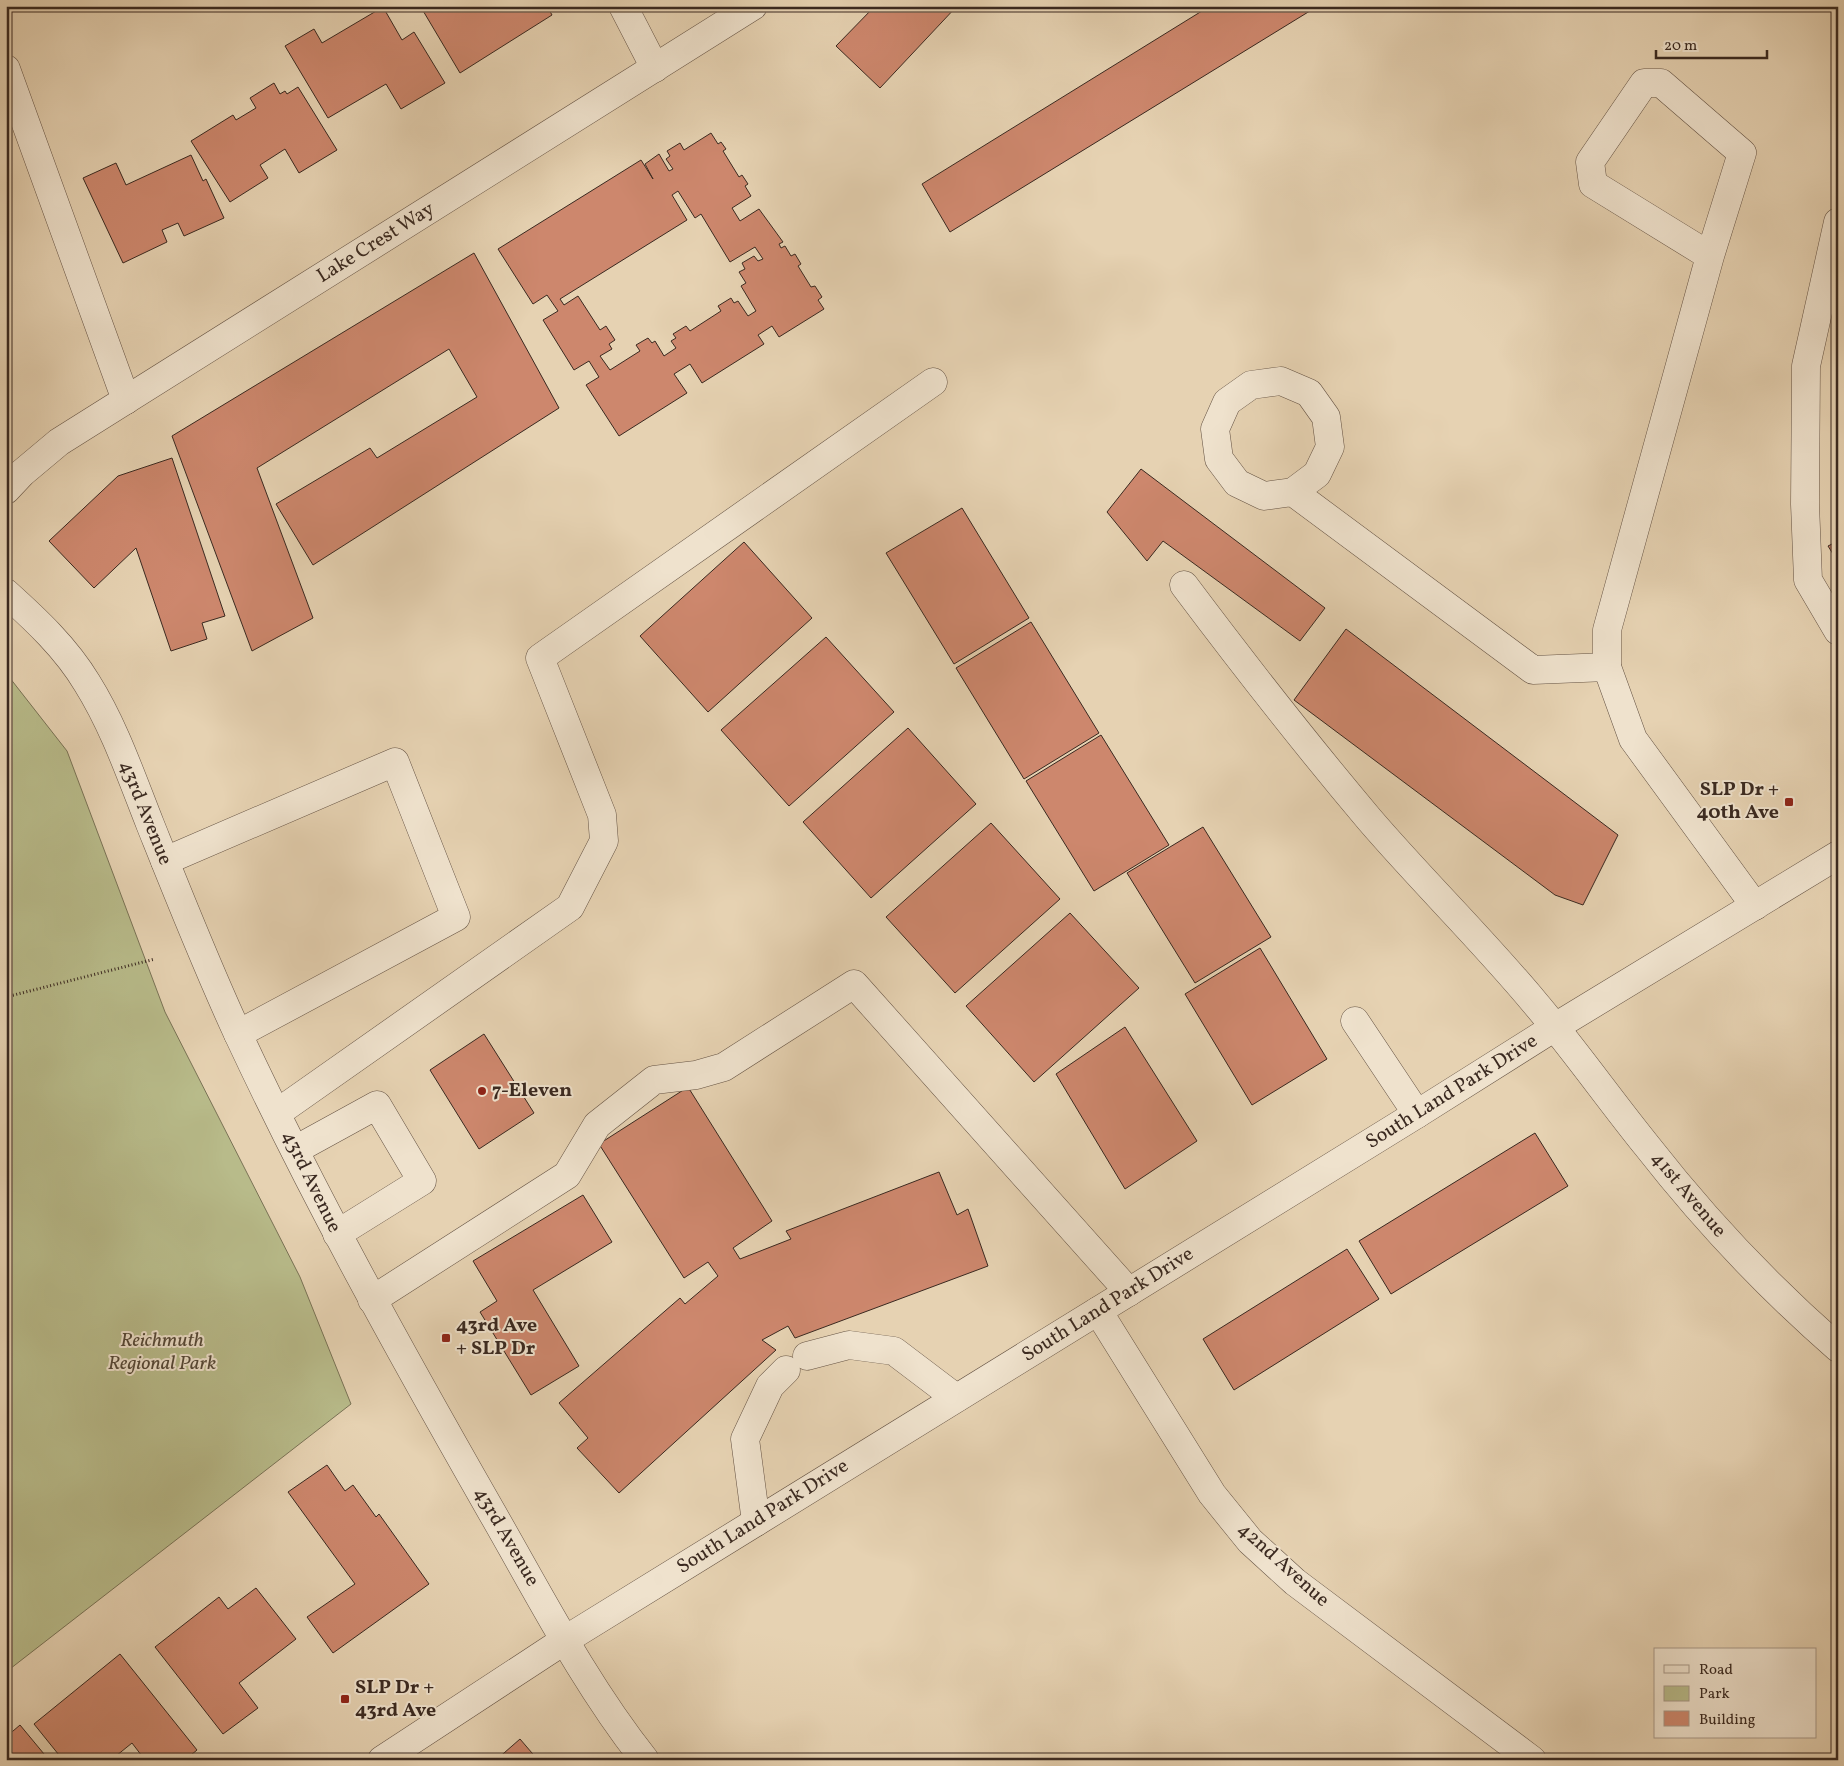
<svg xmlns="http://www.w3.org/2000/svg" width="1844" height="1766" viewBox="0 0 1844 1766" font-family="Vollkorn,serif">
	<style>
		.green { fill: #b8bb8a; stroke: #797255 }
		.building { fill: #cd876d; stroke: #3a2920; fill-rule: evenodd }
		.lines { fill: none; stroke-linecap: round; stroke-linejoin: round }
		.minor-casing { stroke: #655344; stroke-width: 29 }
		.path { stroke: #3a2920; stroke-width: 3; stroke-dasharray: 1 2.5; stroke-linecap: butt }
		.minor { stroke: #efe2cd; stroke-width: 28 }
		.poi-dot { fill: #8f2418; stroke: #efe2cd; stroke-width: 2 }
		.labels { text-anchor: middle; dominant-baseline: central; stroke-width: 4; stroke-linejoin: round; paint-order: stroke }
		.street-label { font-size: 20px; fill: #3a2920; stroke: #efe2cd }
		.poi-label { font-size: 20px; font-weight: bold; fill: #3a2920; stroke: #efe2cd; text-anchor: start }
		.park-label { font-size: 20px; font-style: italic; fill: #534635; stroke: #efe2cd }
	</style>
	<rect width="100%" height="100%" fill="#e6d2b2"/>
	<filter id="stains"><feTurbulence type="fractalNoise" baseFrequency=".004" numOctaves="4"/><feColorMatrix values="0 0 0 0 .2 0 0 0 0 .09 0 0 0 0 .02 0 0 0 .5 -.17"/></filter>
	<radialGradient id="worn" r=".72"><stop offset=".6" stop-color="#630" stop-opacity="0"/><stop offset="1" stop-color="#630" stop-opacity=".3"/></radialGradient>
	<polygon class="green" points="6,673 67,751 165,1012 300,1277 351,1404 6,1672"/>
	<g class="building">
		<polygon points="427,6 547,6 552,15 460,73 422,9"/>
		<polygon points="875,6 957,6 880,88 836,46"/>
		<polygon points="1210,6 1318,6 950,232 922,184"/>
		<polygon points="383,7 402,40 414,32 445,83 401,109 386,84 328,118 285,46 314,29 322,43"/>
		<polygon points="274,83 280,94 285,91 287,94 298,87 337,150 299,173 285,149 260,165 268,178 230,202 191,141 233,115 236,120 256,108 250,98"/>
		<path d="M711,133L718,144L721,142L726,149L723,151L739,177L742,175L748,184L745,186L751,196L732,208L740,221L759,209L783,242L779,244L781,248L785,246L791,256L795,254L801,264L798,266L811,287L815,286L822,297L818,300L824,309L779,337L772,326L758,335L764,344L702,383L690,364L674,374L687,393L619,436L586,385L599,377L589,361L574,370L543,320L558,311L547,295L533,304L498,249L641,160L653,179L645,164L659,154L669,171L673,169L666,159L670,156L667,151L680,143L684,150ZM678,191L695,218L701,214L730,262L755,247L763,259L758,261L754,256L742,263L745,269L739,272L746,283L741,286L756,311L748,316L738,301L734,303L731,298L718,306L721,311L690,331L686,326L673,334L676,338L671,341L676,348L664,356L655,341L652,343L648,338L636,345L640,351L610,370L600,356L612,349L609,344L615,340L606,326L600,330L578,296L564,305L560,299L687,220L672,195Z"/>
		<polygon points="191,155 203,181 206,179 224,218 184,236 178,223 162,230 167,242 123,263 83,178 116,163 126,185"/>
		<polygon points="474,253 559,408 313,565 276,504 370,448 377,458 477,397 449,349 257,468 313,618 252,651 172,436"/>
		<polygon points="172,458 225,616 202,623 207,639 171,651 136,548 94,588 49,541 118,476"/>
		<polygon points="1141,469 1325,608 1300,641 1163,541 1147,561 1107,512"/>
		<polygon points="962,508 1029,618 954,664 886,553"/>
		<polygon points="1838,541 1838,562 1828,546"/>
		<polygon points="744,542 812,618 708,712 640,636"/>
		<polygon points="1031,622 1099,733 1024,779 956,668"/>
		<polygon points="1346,629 1618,835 1583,905 1555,895 1294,700"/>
		<polygon points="826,637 894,712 789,806 721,730"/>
		<polygon points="908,728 976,804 871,898 803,822"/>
		<polygon points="1101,735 1169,845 1094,891 1026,781"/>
		<polygon points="991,823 1060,899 955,993 886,917"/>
		<polygon points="1203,827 1271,937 1195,983 1127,873"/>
		<polygon points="1070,913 1139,988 1034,1082 966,1006"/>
		<polygon points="1260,948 1327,1059 1252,1105 1185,994"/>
		<polygon points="1125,1027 1197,1141 1125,1189 1056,1074"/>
		<polygon points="484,1034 534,1113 479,1149 430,1070"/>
		<polygon points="688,1087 772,1221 733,1248 740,1259 791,1239 786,1231 939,1172 957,1215 968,1209 988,1266 795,1338 788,1326 762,1340 776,1350 619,1493 577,1448 588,1438 559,1403 680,1298 685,1304 718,1276 708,1262 684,1278 599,1144"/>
		<polygon points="1535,1133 1568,1186 1391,1294 1359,1241"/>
		<polygon points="583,1195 612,1242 533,1290 579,1366 531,1395 480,1312 497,1301 473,1261"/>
		<polygon points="1347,1249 1379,1299 1234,1390 1203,1339"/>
		<polygon points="327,1465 345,1491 353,1485 376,1517 379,1514 429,1584 333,1653 307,1617 355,1584 288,1492"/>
		<polygon points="256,1588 296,1639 239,1683 258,1708 223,1734 155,1647 219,1597 228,1609"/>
		<polygon points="120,1654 197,1750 185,1760 145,1760 132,1743 111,1760 63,1760 34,1724"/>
		<polygon points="20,1725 49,1760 6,1760 6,1737"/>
		<polygon points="520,1739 538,1760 496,1760"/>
	</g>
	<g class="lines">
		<defs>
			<g id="minor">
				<polyline points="623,6 655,68"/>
				<polyline points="6,69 126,400"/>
				<polyline points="1838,222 1806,366 1805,504 1808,580 1838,631"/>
				<polyline points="1710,256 1593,184 1590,162 1644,83 1661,83 1742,153 1710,256 1607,630 1607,667 1633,739 1755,906"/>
				<polyline points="6,490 22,473 59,442 753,6"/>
				<polyline points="1293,492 1317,474 1330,447 1326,417 1309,393 1281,381 1251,385 1227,402 1215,429 1219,459 1237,483 1264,496 1293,492 1533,670 1607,667"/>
				<path d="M1184,585C1244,665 1305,743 1369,819C1423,882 1482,939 1535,1003C1574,1049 1609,1099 1647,1146C1704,1219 1768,1287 1838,1348"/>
				<path d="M6,593C36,620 66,648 87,683C114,726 131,776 150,824C178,894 206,965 238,1034C314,1197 401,1353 490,1509C539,1594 584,1683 645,1760"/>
				<polyline points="165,861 395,762 456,917 238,1034"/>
				<polyline points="1355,1021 1417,1114"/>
				<polyline points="277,1113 570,907 604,841 602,815 540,658 933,382"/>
				<polyline points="295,1150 377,1105 422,1181 337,1234"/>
				<polyline points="372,1300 567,1175 597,1125 654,1080 696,1075 724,1067 854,984 1129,1292"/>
				<polyline points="1098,1311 1212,1494 1250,1541 1295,1582 1532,1760"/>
				<polyline points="807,1356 849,1345 894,1351 956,1398"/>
				<polyline points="756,1522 745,1439 770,1386 786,1370"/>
				<polyline points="382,1760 565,1640 1417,1114 1555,1027 1838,855"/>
			</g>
		</defs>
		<use href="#minor" class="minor-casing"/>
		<polyline class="path" points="6,997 155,959"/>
		<use href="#minor" class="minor"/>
	</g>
	<g class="poi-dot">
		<rect x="1784" y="797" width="10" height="10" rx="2.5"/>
		<circle cx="482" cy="1091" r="5"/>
		<rect x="441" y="1333" width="10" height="10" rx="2.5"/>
		<rect x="340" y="1694" width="10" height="10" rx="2.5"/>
	</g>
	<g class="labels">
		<g class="street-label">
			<text transform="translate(376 243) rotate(-32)">Lake Crest Way</text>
			<text transform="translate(145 813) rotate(68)">43rd Avenue</text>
			<text transform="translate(1452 1092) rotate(-32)">South Land Park Drive</text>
			<text transform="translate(311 1182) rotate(64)">43rd Avenue</text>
			<text transform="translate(1688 1195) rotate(50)">41st Avenue</text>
			<text transform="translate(1108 1305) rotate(-32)">South Land Park Drive</text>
			<text transform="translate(763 1517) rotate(-32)">South Land Park Drive</text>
			<text transform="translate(506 1537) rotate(60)">43rd Avenue</text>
			<text transform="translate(1283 1565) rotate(42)">42nd Avenue</text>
		</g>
		<g class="poi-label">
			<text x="1779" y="790" text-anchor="end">SLP Dr +<tspan x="1779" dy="23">40th Ave</tspan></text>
			<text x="492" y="1091">7-Eleven</text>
			<text x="456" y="1326">43rd Ave<tspan x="456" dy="23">+ SLP Dr</tspan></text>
			<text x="355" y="1688">SLP Dr +<tspan x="355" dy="23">43rd Ave</tspan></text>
		</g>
		<g class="park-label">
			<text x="162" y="1341">Reichmuth<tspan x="162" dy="23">Regional Park</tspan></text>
		</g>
	</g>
	<rect width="1844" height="1766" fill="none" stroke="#e6d2b2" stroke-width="25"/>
	<rect x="8" y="8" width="1829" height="1751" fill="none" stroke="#3a2920" stroke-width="2.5"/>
	<rect x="12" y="12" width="1819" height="1741" fill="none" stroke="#3a2920"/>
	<rect x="1654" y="1648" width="162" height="90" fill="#efe2cd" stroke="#a79888"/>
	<rect x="1664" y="1665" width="25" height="8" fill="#efe2cd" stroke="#a79888"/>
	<text x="1699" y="1674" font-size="15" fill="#3a2920">Road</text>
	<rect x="1664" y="1686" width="25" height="15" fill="#b8bb8a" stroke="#a79888"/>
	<text x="1699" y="1698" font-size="15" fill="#3a2920">Park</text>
	<rect x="1664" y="1711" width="25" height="15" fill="#cd876d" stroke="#a79888"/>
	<text x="1699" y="1724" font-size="15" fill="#3a2920">Building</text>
	<path d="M1656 50v8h111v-8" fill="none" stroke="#3a2920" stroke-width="2.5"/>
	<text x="1664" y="50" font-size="15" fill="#3a2920" stroke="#efe2cd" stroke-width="4" paint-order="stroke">20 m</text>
	<rect width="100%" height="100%" filter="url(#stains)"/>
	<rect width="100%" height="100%" fill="url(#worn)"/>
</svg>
